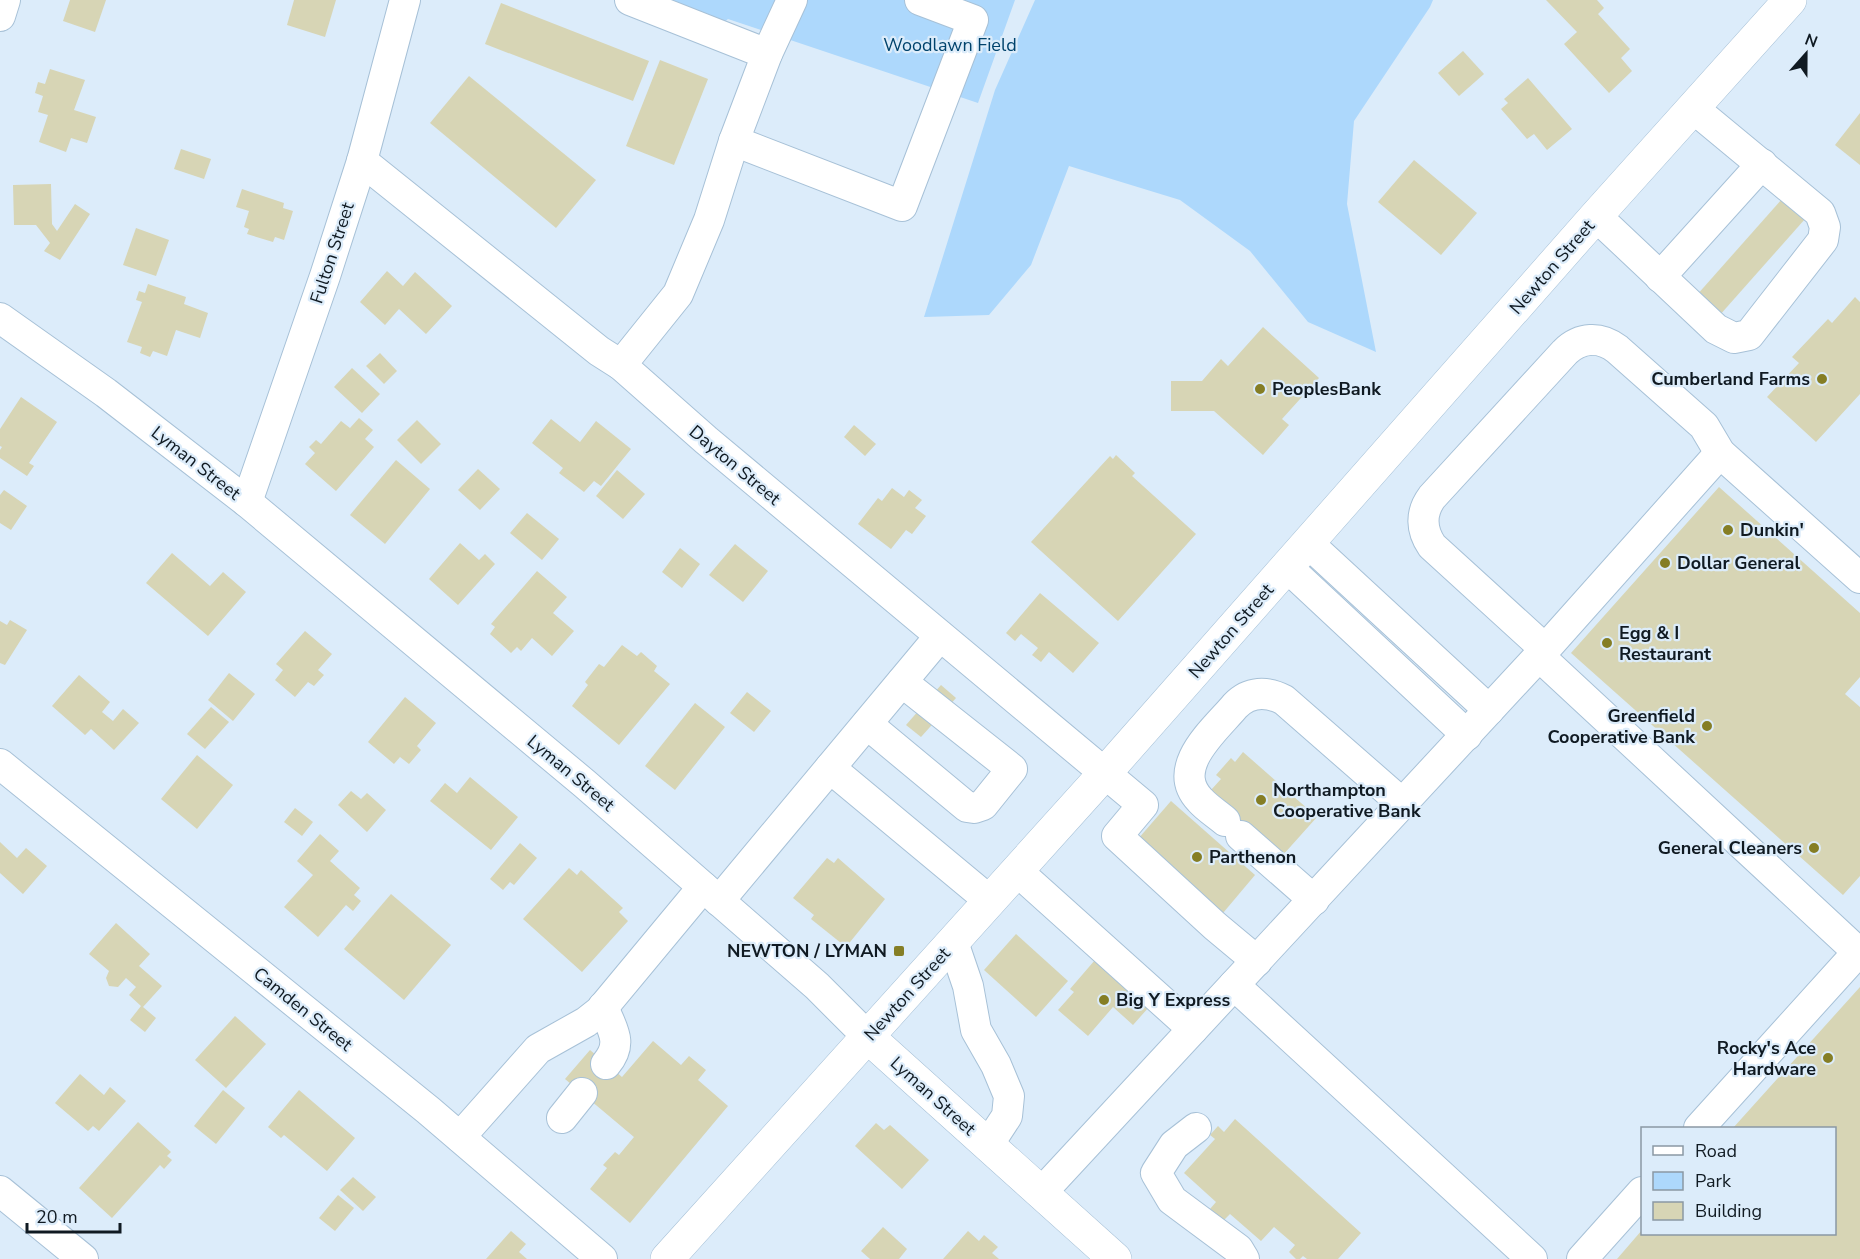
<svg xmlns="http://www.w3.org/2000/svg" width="1860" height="1259" viewBox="0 0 1860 1259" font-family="'Nunito Sans',sans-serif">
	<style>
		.green { fill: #add8fc }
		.building { fill: #d7d5b5 }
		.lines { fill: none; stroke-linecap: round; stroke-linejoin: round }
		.minor-casing { stroke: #a7c1d7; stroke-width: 32 }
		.major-casing { stroke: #a7c1d7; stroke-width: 34 }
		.minor { stroke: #fff; stroke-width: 30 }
		.major { stroke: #fff; stroke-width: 33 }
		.poi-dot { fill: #857e25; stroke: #dcecfa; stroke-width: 2 }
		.labels { text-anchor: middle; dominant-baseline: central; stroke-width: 4.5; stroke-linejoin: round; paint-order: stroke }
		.park-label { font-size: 18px; fill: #00436c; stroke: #dcecfa }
		.street-label { font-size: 18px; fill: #101a22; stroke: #dcecfa }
		.poi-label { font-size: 18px; font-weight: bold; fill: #101a22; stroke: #dcecfa; text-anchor: start }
	</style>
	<rect width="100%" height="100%" fill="#dcecfa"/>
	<g class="green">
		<polygon points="654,0 1015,0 978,103 728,19 718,27"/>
		<polygon points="1035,0 1433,0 1430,7 1354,121 1347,204 1376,352 1308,322 1250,251 1180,200 1069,166 1031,265 989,315 924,317 995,90"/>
	</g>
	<g class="building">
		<polygon points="70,0 106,0 95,32 63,21"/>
		<polygon points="294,0 336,0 325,37 287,25"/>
		<polygon points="1546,0 1597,0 1604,8 1598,14 1630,49 1621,58 1632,71 1609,93 1564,44 1577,32"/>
		<polygon points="501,3 649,61 633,101 485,44"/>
		<polygon points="1463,51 1484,74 1459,96 1438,73"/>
		<polygon points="660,60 708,79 674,165 626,146"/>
		<polygon points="50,69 85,80 74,110 96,117 87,143 71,138 66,152 39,142 48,115 38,112 43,96 35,93 38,82 45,84"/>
		<polygon points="469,76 596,180 556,228 430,123"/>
		<polygon points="1528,78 1572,129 1547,150 1534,134 1527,139 1501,109 1508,103 1504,99"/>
		<polygon points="1860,113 1860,165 1835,145"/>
		<polygon points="181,149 211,159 204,179 174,169"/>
		<polygon points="1414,160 1477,213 1441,255 1378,202"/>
		<polygon points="51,184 52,224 57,231 75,204 90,214 60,260 44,251 50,243 36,225 14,225 13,185"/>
		<polygon points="242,189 284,203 283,208 293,211 284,240 275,237 273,242 247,234 249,229 244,227 249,211 236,207"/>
		<polygon points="1782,199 1805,219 1719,316 1696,296"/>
		<polygon points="136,228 169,240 156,276 123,265"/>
		<polygon points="387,271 403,286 415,272 452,306 426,334 399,309 385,325 360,302"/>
		<polygon points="148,284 186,297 184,304 208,313 200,338 176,330 167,356 153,351 150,357 140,353 142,347 127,342 142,302 136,300 139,291 145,293"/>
		<polygon points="1855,297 1860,302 1860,394 1816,442 1767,397 1799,363 1792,357 1828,319 1832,323"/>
		<polygon points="1263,327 1319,378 1282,419 1289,425 1263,455 1214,411 1171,411 1171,381 1202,381 1221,359 1228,366"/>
		<polygon points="380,353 397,371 384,384 366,366"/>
		<polygon points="352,368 380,394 362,413 334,387"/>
		<polygon points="21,397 57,422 29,463 34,466 27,476 0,458 0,450 2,447 0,446 0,429"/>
		<polygon points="359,418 373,430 365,439 374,447 336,491 305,464 315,453 309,447 316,440 321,444 341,421 350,428"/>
		<polygon points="551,419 580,442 596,421 631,449 601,486 594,481 584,492 559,473 563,468 532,443"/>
		<polygon points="417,420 441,444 421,464 397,440"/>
		<polygon points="854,425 876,444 865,456 844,437"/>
		<polygon points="1116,455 1135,473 1132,476 1196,534 1118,621 1031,542 1110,456 1113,459"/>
		<polygon points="396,460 430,489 385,544 350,515"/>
		<polygon points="478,469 500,489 480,510 458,490"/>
		<polygon points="617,470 645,494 623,519 596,496"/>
		<polygon points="1719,487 1860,613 1860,677 1845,694 1860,707 1860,876 1843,895 1571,653"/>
		<polygon points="892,488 904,497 909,490 922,500 915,508 926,516 912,534 906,530 891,549 858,524 878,498 882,501"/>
		<polygon points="4,490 27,506 11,530 0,523 0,495"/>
		<polygon points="527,513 559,539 542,560 510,533"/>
		<polygon points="460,543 479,560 485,554 495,564 458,605 429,579"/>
		<polygon points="735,544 768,571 743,602 709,575"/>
		<polygon points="680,548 700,564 682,588 662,572"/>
		<polygon points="172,553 210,586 223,572 246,592 208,636 146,583"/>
		<polygon points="537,571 567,597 553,613 574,631 552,656 532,638 521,651 517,647 511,653 490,634 495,627 491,624"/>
		<polygon points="1040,593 1099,643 1073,673 1049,652 1041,662 1032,655 1038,648 1021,634 1015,641 1006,633"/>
		<polygon points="10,620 27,630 5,665 0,663 0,621 7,625"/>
		<polygon points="305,631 332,654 318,670 324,675 314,686 308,682 295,697 275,680 283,670 276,664"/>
		<polygon points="622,645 637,656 641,652 657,666 654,671 670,684 619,745 572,706 588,685 585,682 599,664 604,667"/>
		<polygon points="229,673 255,694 233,721 208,700"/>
		<polygon points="79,675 110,702 102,712 113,721 123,709 139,723 114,750 91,729 85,735 52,706"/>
		<polygon points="941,685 956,698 921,737 906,725"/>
		<polygon points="747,692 771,711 754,732 730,713"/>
		<polygon points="405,697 436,723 417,746 421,750 409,764 400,757 394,764 368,742"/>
		<polygon points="695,703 725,727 675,790 645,766"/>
		<polygon points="211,707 229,722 205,749 187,734"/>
		<polygon points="1243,752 1317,817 1283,855 1219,828 1235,810 1211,790 1221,779 1216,775 1231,758 1235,762"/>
		<polygon points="197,755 233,785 197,829 161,799"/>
		<polygon points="470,777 518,817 491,850 430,801 445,783 457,793"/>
		<polygon points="351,791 361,799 367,793 386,810 367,832 338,805"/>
		<polygon points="1171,801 1255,875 1223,913 1138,839"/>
		<polygon points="295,808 313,822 302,836 284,822"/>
		<polygon points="320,834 339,851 330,861 360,888 354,895 361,901 353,911 346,905 318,937 284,907 313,875 297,861"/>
		<polygon points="0,842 17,858 26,848 47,866 23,894 0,873"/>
		<polygon points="520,843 537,858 514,885 510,882 503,890 490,879"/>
		<polygon points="827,858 834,863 838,858 885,899 846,947 811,919 814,915 793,898"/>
		<polygon points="569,868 577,875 581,870 623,908 619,912 628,921 582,972 523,919"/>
		<polygon points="391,894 451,945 404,1000 344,949"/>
		<polygon points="116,923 150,954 139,966 162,986 143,1007 156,1018 145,1032 130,1020 141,1006 129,995 136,987 126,978 118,987 109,986 106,978 109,971 89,954"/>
		<polygon points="1016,934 1068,981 1036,1017 984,970"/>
		<polygon points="1095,960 1149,1007 1133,1025 1113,1007 1088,1036 1058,1010 1074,992 1070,989"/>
		<polygon points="1860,987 1860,1259 1617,1259 1642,1230 1642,1234 1834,1234 1834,1128 1733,1128"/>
		<polygon points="235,1016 266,1044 226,1088 195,1060"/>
		<polygon points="653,1041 681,1065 689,1056 706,1070 698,1080 728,1106 630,1223 590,1189 607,1168 603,1165 615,1152 619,1155 634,1137 565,1079 590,1050 622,1077"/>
		<polygon points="80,1074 104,1095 110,1087 126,1101 99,1131 93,1126 88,1131 55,1103"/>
		<polygon points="223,1090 245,1108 216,1144 194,1126"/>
		<polygon points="299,1090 355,1138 327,1171 284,1135 281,1138 268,1127"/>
		<polygon points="1235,1119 1361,1233 1338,1259 1307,1259 1303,1256 1300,1259 1296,1259 1289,1252 1295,1245 1274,1227 1261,1241 1230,1214 1223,1221 1210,1209 1216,1202 1184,1173 1215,1139 1210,1135 1218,1126 1224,1132"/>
		<polygon points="138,1122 171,1152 167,1156 172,1160 164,1169 160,1165 112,1218 79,1188"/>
		<polygon points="876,1123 884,1130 890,1125 929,1160 902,1189 855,1146"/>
		<polygon points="353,1177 376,1197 363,1211 340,1190"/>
		<polygon points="338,1195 354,1208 335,1231 319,1218"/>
		<polygon points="883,1227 907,1249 899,1259 870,1259 861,1251"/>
		<polygon points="511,1231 526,1244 519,1252 527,1259 486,1259"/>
		<polygon points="968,1231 979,1241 984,1235 998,1247 992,1253 999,1259 943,1259"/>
	</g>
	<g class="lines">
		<defs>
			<g id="minor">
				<polyline points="630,0 767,54"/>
				<polyline points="0,16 5,0"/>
				<polyline points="734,141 902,206 973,20 920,0"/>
				<polyline points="362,161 599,351 621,365 706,440 1143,805 1117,836 1215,926 1257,961"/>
				<polyline points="1596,216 1716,329 1734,338 1749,335 1823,240 1825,227 1820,213 1693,108"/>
				<polyline points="1660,277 1762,164"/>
				<polyline points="0,318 106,393 247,502 585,784 817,986 868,1037"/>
				<polyline points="621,365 678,294 709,220 734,141 767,54 792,0"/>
				<polyline points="247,502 325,276 362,161 405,0"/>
				<polyline points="1308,543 1489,710"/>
				<polyline points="1287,567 1467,735"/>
				<path d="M1545,649L1432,546C1421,530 1420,513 1432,497L1565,352C1580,337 1600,336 1617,349L1704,426L1720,453L1860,578"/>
				<polyline points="1539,656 1720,453"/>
				<polyline points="867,724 967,807 974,808 983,805 1012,769 902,682"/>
				<polyline points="0,764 428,1110 602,1259"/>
				<polyline points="830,768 990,901"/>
				<path d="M1225,821C1217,814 1207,808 1200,800C1169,767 1215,730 1235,706C1249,691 1267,691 1284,700L1403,804"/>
				<polyline points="1241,836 1314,900"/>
				<polyline points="1017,871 1193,1029"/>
				<polyline points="719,901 940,636"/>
				<polyline points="953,942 968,986 976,1030 996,1065 1009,1096 1007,1116 988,1145"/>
				<polyline points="1234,985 1532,1259"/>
				<path d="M603,1007C612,1029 624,1043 606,1064"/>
				<polyline points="562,1118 582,1093"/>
				<polyline points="1196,1128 1174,1145 1156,1173 1172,1200 1238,1249 1244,1259"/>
				<polyline points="460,1137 538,1049 586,1022 600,1011 703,887"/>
				<polyline points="0,1191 83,1259"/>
				<polyline points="1041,1193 1539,656 1858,952 1699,1128"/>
				<polyline points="1582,1259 1642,1192"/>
			</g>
			<g id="major">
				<polyline points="868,1037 1115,1259"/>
				<polyline points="667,1259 1105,773 1596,216 1790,0"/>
			</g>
		</defs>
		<use href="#minor" class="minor-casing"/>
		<use href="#major" class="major-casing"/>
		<use href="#minor" class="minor"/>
		<use href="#major" class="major"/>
	</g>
	<g class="poi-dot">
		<circle cx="1822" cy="379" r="6"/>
		<circle cx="1260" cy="389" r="6"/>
		<circle cx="1728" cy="530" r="6"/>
		<circle cx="1665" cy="563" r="6"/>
		<circle cx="1607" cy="643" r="6"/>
		<circle cx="1707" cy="726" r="6"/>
		<circle cx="1261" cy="800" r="6"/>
		<circle cx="1814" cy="848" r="6"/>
		<circle cx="1197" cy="857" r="6"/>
		<rect x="893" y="945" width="12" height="12" rx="3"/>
		<circle cx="1104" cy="1000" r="6"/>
		<circle cx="1828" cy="1058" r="6"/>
	</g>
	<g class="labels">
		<g class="park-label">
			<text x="950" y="45">Woodlawn Field</text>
		</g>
		<g class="street-label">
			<text transform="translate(332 253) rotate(-72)">Fulton Street</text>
			<text transform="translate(1552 267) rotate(-49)">Newton Street</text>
			<text transform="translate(196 463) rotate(38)">Lyman Street</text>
			<text transform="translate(735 465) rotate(40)">Dayton Street</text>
			<text transform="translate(1231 631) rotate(-49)">Newton Street</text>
			<text transform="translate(571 773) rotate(40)">Lyman Street</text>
			<text transform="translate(907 994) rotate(-48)">Newton Street</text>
			<text transform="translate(303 1009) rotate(39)">Camden Street</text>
			<text transform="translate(933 1096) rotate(42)">Lyman Street</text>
		</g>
		<g class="poi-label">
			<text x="1810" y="379" text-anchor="end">Cumberland Farms</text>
			<text x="1272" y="389">PeoplesBank</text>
			<text x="1740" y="530">Dunkin'</text>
			<text x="1677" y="563">Dollar General</text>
			<text x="1619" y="633">Egg &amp; I<tspan x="1619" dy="21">Restaurant</tspan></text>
			<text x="1695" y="716" text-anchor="end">Greenfield<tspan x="1695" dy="21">Cooperative Bank</tspan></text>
			<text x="1273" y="790">Northampton<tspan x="1273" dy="21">Cooperative Bank</tspan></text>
			<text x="1802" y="848" text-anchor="end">General Cleaners</text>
			<text x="1209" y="857">Parthenon</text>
			<text x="887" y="951" text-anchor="end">NEWTON / LYMAN</text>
			<text x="1116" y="1000">Big Y Express</text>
			<text x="1816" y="1048" text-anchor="end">Rocky's Ace<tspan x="1816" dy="21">Hardware</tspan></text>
		</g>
	</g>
	<rect x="1641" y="1127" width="195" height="108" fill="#dcecfa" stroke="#8a98a4" stroke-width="1.5"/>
	<rect x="1653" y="1146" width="30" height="9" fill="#ffffff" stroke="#8a98a4" stroke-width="1.5"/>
	<text x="1695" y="1157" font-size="18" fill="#101a22">Road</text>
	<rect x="1653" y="1172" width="30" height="18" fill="#add8fc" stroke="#8a98a4" stroke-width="1.5"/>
	<text x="1695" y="1187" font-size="18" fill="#101a22">Park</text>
	<rect x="1653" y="1202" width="30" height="18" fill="#d7d5b5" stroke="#8a98a4" stroke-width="1.5"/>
	<text x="1695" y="1217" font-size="18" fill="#101a22">Building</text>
	<g transform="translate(1806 54) rotate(21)" stroke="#dcecfa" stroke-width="4.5" paint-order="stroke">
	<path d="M0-4.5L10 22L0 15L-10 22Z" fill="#101a22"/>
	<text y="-9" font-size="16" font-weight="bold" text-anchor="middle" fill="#101a22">N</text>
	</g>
	<path d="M27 1223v9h93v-9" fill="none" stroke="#101a22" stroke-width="3"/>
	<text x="36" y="1223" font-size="18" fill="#101a22" stroke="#dcecfa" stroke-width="4.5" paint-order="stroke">20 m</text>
</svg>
